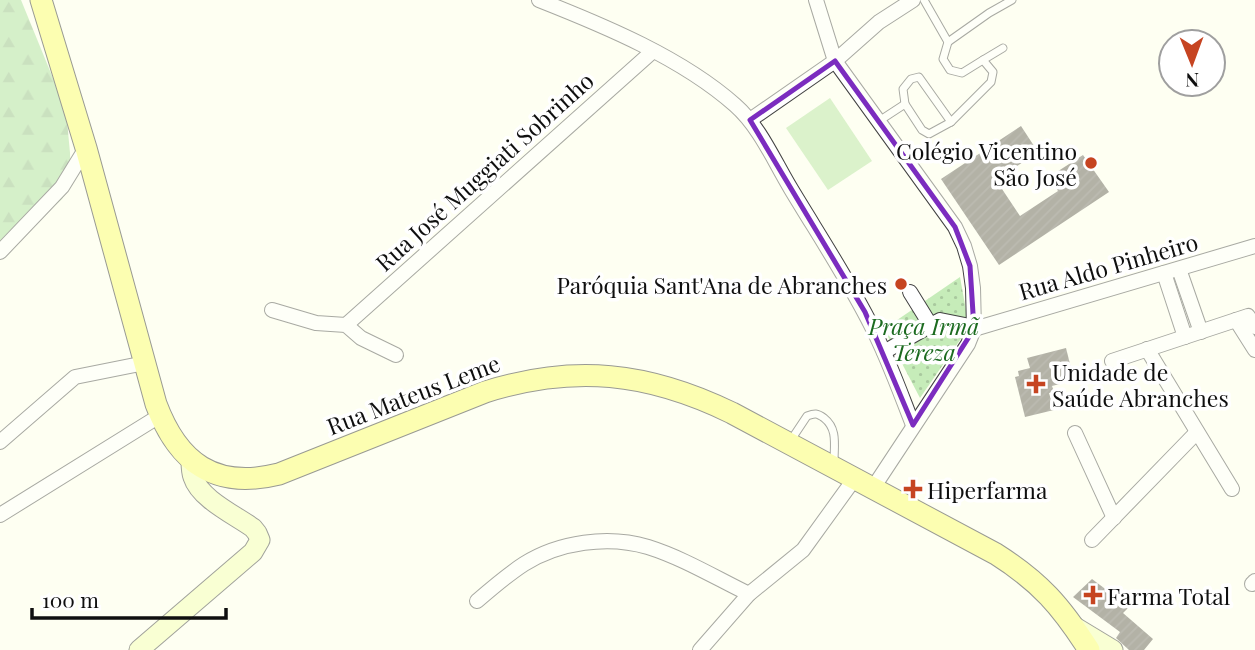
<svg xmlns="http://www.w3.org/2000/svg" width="1255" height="650" font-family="'Playfair Display',serif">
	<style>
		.grass { fill: url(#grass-dots) }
		.forest { fill: url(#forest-firs) }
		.pitch { fill: #dbf2cb }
		.building { fill: url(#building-hatch) }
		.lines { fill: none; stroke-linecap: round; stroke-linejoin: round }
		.lane-casing { stroke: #424242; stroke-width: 9 }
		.street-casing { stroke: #424242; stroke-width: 16 }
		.secondary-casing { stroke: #313131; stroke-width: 21 }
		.primary-casing { stroke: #202020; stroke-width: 23 }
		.lane { stroke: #fff; stroke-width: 7 }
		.street { stroke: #fff; stroke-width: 14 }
		.secondary { stroke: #f3ffad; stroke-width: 19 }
		.primary { stroke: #fbfd63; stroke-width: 21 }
		.marked { fill: none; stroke: #7b2cbf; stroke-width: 5; stroke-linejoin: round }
		.poi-dot { fill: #c64421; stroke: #fff; stroke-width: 2.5 }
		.labels { text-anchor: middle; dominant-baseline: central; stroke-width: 7; stroke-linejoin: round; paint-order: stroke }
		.poi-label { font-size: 23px; fill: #0f0f0f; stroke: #fff; text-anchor: start }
		.street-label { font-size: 23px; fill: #0f0f0f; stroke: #fff }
		.park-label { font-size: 23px; font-style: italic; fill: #1c6b20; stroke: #fff }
	</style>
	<defs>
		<pattern id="grass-dots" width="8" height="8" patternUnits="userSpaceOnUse" patternTransform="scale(1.75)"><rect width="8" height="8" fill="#c6ecb9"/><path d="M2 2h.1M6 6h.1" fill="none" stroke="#a9c99e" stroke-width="1.8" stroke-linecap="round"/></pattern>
		<pattern id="forest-firs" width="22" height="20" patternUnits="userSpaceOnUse" patternTransform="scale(1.75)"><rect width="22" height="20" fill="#a5dd98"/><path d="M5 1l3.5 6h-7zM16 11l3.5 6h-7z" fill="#8dbc82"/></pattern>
		<pattern id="building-hatch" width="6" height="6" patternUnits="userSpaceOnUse" patternTransform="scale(1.75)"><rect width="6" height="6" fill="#59544b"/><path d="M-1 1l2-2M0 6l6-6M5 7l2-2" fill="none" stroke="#6c6861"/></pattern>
	</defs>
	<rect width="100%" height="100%" fill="#fefff2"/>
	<polygon class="grass" points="960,277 969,327 920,398 884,329"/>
	<polygon class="forest" points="0,0 21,0 66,110 70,153 71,182 62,199 39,220 0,245"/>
	<polygon class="pitch" points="830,98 872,161 828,190 786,128"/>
	<g class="building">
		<polygon points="1021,126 1038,152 996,180 1020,216 1058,191 1049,177 1083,155 1109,192 999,265 941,179"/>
		<polygon points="1066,348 1072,372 1064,374 1067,382 1052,386 1054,392 1049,393 1054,410 1025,417 1015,377 1019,376 1018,371 1030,368 1027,358"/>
		<polygon points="1092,579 1112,594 1117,588 1135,601 1123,613 1153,639 1144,650 1129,650 1116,638 1120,632 1073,597"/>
	</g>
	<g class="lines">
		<defs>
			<g id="lane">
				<polyline points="924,0 948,42"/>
				<polyline points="983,60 1003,48"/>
				<polyline points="905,104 903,89 911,79 919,77 951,122"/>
				<polyline points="879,121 905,104 922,130 929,134 951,122 991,82 993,72 983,60 962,73 950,70 943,59 948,42 989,13 1012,0"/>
				<path d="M791,440l16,-24c8,-3 10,-3 17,2 14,11 10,27 10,44"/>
			</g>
			<g id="street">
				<path d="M539,0c66,26 143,58 196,105 25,22 39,56 56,84 27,45 57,90 81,138 16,31 28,65 41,98"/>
				<polyline points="816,0 835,61 955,227 964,246 970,266 973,288 974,329 968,344 873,488"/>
				<polyline points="750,120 835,61 879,22 913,0"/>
				<polyline points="0,252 62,187 86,148"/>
				<polyline points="1179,269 1201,332"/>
				<polyline points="1164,273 1185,337"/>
				<polyline points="910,292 931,326"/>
				<polyline points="272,310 316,323 346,325 361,338 396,355"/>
				<polyline points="1236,320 1255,350"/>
				<polyline points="346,325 653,51"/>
				<polyline points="974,329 1255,246"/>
				<polyline points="1147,349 1232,489"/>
				<polyline points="884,352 940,320 965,325 974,329"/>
				<polyline points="1112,361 1248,316 1255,327"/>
				<polyline points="1075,433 1114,518"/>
				<polyline points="0,442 75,377 145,363"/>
				<polyline points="0,515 161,415"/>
				<polyline points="1092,540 1197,432"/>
				<polyline points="1252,584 1255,581"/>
				<path d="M477,601c15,-13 30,-26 47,-37 35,-22 84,-29 124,-17 35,11 68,31 101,47"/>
				<polyline points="700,650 749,594 803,550 855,478"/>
			</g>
			<g id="secondary">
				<polyline points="1075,627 1113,650"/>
				<path d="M139,650l114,-98 7,-12 -3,-7 -4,-5c-18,-13 -53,-29 -60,-51 -2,-5 -2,-11 -2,-17"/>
			</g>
			<path id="primary" d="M41,0l45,148 70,256c22,59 59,86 123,70l206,-82c89,-28 163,-20 247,21l264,141c44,28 65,52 93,96"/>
		</defs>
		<use href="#lane" class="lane-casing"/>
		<use href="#street" class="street-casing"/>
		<use href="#secondary" class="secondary-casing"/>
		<use href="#primary" class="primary-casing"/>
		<use href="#lane" class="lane"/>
		<use href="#street" class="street"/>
		<use href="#secondary" class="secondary"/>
		<use href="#primary" class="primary"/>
	</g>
	<path d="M0 0H1255V650H0ZM835,61l120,166 15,39 4,63 -61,96 -48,-113 -115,-192z" fill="#fefff2" fill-opacity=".55" fill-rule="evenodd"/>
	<path class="marked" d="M835,61l120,166 15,39 4,63 -61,96 -48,-113 -115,-192z"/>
	<g class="poi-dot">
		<circle cx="1091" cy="163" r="7"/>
		<circle cx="901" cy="284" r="7"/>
		<path d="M1032.5 373.5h7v7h7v7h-7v7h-7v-7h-7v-7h7z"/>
		<path d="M909.5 478.5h7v7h7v7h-7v7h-7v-7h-7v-7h7z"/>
		<path d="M1089.5 584.5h7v7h7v7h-7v7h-7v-7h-7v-7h7z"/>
	</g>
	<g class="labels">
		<g class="poi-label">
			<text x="1077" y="150" text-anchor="end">Colégio Vicentino<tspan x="1077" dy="26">São José</tspan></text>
			<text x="887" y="284" text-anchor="end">Paróquia Sant'Ana de Abranches</text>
			<text x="1052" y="371">Unidade de<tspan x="1052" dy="26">Saúde Abranches</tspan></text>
			<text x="927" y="489">Hiperfarma</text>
			<text x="1107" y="595">Farma Total</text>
		</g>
		<g class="street-label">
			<text transform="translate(484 171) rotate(-42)">Rua José Muggiati Sobrinho</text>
			<text transform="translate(1108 266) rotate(-16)">Rua Aldo Pinheiro</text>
			<text transform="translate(413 394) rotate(-21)">Rua Mateus Leme</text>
		</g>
		<g class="park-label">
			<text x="924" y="325">Praça Irmã<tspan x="924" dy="26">Tereza</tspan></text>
		</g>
	</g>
	<g transform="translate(1192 63) rotate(179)"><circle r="33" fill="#ffffff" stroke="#9f9f9f" stroke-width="2"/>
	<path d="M0-5L12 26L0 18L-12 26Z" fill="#c64421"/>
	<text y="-10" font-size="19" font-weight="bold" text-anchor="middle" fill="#0f0f0f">N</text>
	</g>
	<path d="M32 608v10h194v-10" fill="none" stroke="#0f0f0f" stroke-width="3.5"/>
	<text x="42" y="608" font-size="21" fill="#0f0f0f" stroke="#ffffff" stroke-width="5" paint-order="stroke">100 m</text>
</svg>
